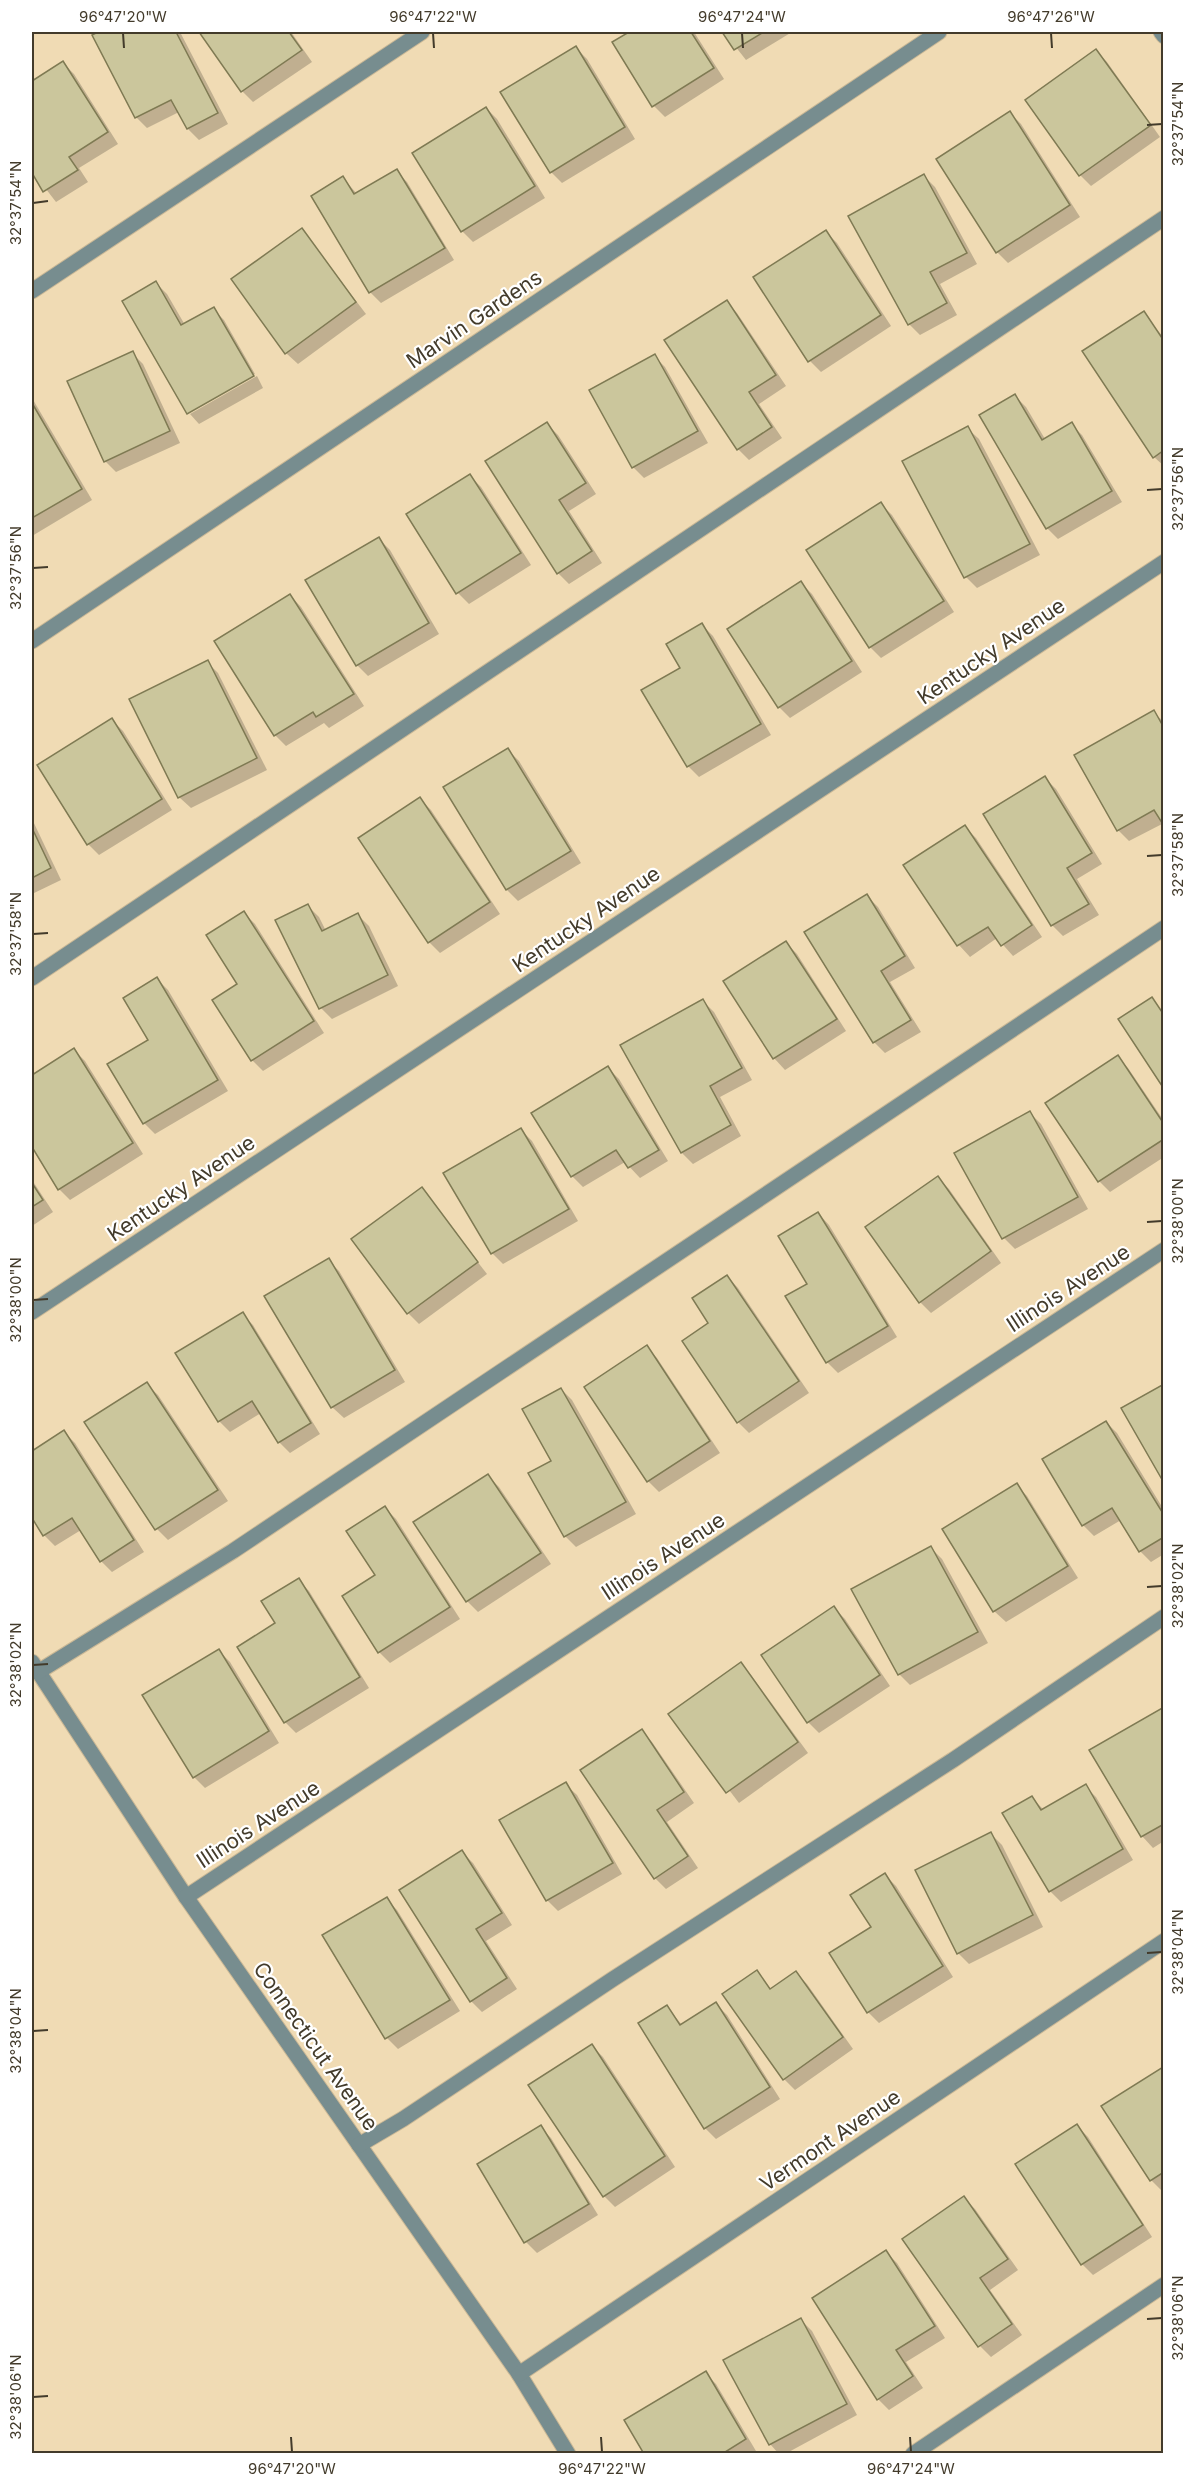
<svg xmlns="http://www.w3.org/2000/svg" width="1195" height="2485" font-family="Inter,sans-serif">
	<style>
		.shadow { fill: #0003 }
		.building { fill: #cbc69c; stroke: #7f7a53; stroke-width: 1.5 }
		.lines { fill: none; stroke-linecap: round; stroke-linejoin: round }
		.minor-casing { stroke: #cab896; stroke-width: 17 }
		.minor { stroke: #778d8f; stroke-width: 15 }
		.ticks { fill: none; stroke: #433b2b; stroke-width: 2 }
		.labels { text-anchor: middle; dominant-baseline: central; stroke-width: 4.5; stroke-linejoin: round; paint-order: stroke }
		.street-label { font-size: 21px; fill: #433b2b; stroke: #fff }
		.neatline { fill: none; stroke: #433b2b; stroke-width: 2 }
		.ticks-label { font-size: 15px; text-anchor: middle; fill: #433b2b }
	</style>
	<rect width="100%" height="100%" fill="#f0dbb4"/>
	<g class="shadow">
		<polygon points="101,32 180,32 228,124 199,140 188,129 179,112 147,128 136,117 94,35"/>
		<polygon points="201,32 291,32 312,62 253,102 242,91"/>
		<polygon points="632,32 694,32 724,79 665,117 654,106 614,43"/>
		<polygon points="724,32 792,32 746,60"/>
		<polygon points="576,48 587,59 635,139 562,183 551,172 503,93"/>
		<polygon points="1096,51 1107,62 1160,137 1091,186 1080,175 1027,100"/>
		<polygon points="63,63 74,74 118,144 79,168 88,182 56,202 32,171 32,83"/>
		<polygon points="486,108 497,119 545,198 473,242 462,231"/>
		<polygon points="1010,113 1021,124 1080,217 1008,263 997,252"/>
		<polygon points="396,171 407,182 454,260 381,303 370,292 343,178 357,194"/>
		<polygon points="924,176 935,187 977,264 940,284 957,315 920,335 909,324"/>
		<polygon points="302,230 366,314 298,364 286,353"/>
		<polygon points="826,232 837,243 891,326 821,372 810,361"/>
		<polygon points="156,283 167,294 185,325 213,309 224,320 255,374 189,411 189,414"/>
		<polygon points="726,302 737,313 786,386 759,404 782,438 749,460 738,449 666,341"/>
		<polygon points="1143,313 1164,338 1164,466 1154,457"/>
		<polygon points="132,353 143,364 180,443 116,472 105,461"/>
		<polygon points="654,356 665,367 708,443 644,478 633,467"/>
		<polygon points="257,376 263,388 199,424 190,414"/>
		<polygon points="1015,396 1026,407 1045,439 1071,424 1082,435 1122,502 1058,539 1047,528"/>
		<polygon points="32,398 92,500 32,536"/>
		<polygon points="547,424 558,435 596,494 569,511 602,563 569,584 558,573"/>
		<polygon points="967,428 979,439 1040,555 977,588 966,577"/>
		<polygon points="470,476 481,487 531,565 469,604 458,593"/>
		<polygon points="881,504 892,515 954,612 881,658 870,647"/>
		<polygon points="379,539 390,550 439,634 368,676 357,665"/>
		<polygon points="801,583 812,594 862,672 790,718 779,707"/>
		<polygon points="290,595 301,607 364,706 329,728 324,723 286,746 275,735"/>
		<polygon points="702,625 713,636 771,735 699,777 688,766 682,668"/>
		<polygon points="207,662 218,673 267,770 191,808 179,797"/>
		<polygon points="1153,712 1164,722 1164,823 1129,841 1118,830"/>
		<polygon points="112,720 123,731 172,810 99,855 88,844 39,765"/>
		<polygon points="508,750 519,761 581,863 518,901 507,890 445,787"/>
		<polygon points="1045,778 1056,789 1102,864 1077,879 1099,915 1063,936 1052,925"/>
		<polygon points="420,799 431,810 500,914 440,953 429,942 360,839"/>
		<polygon points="32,819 61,880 32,894"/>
		<polygon points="965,827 976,838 1042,937 1013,956 997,938 970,957 959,945 905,866"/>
		<polygon points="867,896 878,907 915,968 890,982 921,1032 885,1053 874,1042"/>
		<polygon points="308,906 319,917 326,931 358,915 369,926 398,986 332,1019 321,1008"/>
		<polygon points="244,913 255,924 324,1033 263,1071 252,1060 239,984"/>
		<polygon points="786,943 797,954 846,1031 785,1070 774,1058"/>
		<polygon points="157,979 168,990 228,1091 155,1134 144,1123"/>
		<polygon points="703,1001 714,1012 752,1080 720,1097 741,1136 693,1164 682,1153"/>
		<polygon points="74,1050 85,1061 143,1154 70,1200 59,1189 32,1145 32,1076"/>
		<polygon points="1117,1057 1128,1068 1164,1121 1164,1157 1110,1192 1099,1181"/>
		<polygon points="608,1068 619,1079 668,1161 640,1178 625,1162 583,1187 572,1176"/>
		<polygon points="1030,1113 1041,1124 1088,1209 1015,1249 1004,1238"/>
		<polygon points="521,1130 532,1141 578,1221 503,1264 492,1253"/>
		<polygon points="938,1178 949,1189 1001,1263 931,1313 920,1302"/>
		<polygon points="32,1180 53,1212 32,1226"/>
		<polygon points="421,1189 487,1274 419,1324 408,1313"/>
		<polygon points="818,1213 829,1225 897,1337 838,1373 827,1362 809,1284"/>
		<polygon points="328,1260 339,1271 405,1382 344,1418 332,1407 266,1296"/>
		<polygon points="727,1276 738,1288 809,1393 749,1433 738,1422 711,1323"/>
		<polygon points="242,1314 253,1325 320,1434 290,1453 279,1442 261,1413 230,1432 219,1421"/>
		<polygon points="646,1347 657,1358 720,1453 659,1492 648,1481 586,1387"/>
		<polygon points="146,1384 158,1395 228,1501 168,1540 157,1529"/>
		<polygon points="561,1389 572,1400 636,1514 576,1547 565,1536 553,1461"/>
		<polygon points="1106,1422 1117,1433 1164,1510 1164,1554 1151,1562 1140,1551 1121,1520 1094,1536 1083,1525 1044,1460"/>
		<polygon points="64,1432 75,1443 144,1552 112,1572 101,1561 81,1530 55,1546 44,1535 32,1515 32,1452"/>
		<polygon points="488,1476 499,1487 551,1564 478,1612 467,1601"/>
		<polygon points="1016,1485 1027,1496 1078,1578 1006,1622 994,1611 944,1530"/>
		<polygon points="385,1508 396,1519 460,1619 390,1663 379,1652 377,1575"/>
		<polygon points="931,1548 942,1559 988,1643 910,1685 899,1674"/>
		<polygon points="298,1580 309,1591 369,1688 296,1733 285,1722 277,1624"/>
		<polygon points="834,1608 845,1619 890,1686 819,1733 808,1722"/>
		<polygon points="219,1651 230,1662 279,1743 205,1788 194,1777"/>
		<polygon points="740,1664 751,1675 808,1753 739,1803 671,1714"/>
		<polygon points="1164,1709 1164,1841 1153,1848 1142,1836 1091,1751"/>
		<polygon points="641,1731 652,1742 694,1803 667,1822 698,1868 666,1889 655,1878 582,1770"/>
		<polygon points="565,1784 577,1795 622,1874 558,1911 547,1900"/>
		<polygon points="1085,1786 1096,1797 1133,1860 1061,1902 1050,1891 1032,1798 1044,1810"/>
		<polygon points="991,1834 1002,1845 1043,1927 969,1964 958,1953"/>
		<polygon points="462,1852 473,1863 512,1925 486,1941 517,1989 482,2012 471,2001"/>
		<polygon points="885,1875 896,1886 953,1977 879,2023 868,2012 832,1954 873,1928"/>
		<polygon points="386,1899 397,1910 460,2011 398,2049 387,2038 325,1936"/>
		<polygon points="756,1972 772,1990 796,1973 807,1984 853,2049 795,2090 784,2079"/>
		<polygon points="716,2004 727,2015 780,2099 716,2139 705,2128 667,2007 682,2025"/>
		<polygon points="592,2046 603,2057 675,2167 615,2207 604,2196"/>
		<polygon points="1163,2069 1164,2190 1162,2191 1151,2180 1103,2107"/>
		<polygon points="1077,2126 1088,2137 1152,2237 1093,2275 1082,2264"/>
		<polygon points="540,2127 551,2138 598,2215 537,2253 526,2242"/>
		<polygon points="964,2198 975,2209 1018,2270 990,2290 1022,2335 991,2357 980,2346 904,2240"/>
		<polygon points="886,2252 897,2263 945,2338 906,2362 923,2388 889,2410 878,2399"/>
		<polygon points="801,2320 812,2331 857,2415 785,2454 779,2454 770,2444 725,2360"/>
		<polygon points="705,2373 716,2384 756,2451 751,2454 646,2454"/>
	</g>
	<g class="building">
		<polygon points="98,32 176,32 218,113 187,129 171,100 135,118 92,35"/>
		<polygon points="199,32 289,32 302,50 241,92"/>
		<polygon points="629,32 691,32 714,68 652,107 612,42"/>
		<polygon points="722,32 764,32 734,50"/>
		<polygon points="576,46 625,127 550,173 500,92"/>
		<polygon points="1096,49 1151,125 1079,176 1025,100"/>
		<polygon points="63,61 108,132 69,157 78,170 43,192 32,173 32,81"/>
		<polygon points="486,107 535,186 461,232 412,153"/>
		<polygon points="1010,111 1070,205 996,253 936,159"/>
		<polygon points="397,169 445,248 369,293 311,196 343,176 354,194"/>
		<polygon points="924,174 967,253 930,272 947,303 908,325 848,216"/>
		<polygon points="302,228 356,302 285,354 231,279"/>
		<polygon points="826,230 881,315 808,362 753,277"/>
		<polygon points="156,281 181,325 214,307 254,376 187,414 122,301"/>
		<polygon points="727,300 776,375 749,392 772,427 737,450 664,340"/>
		<polygon points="1144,311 1164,341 1164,450 1153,458 1082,351"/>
		<polygon points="133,351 170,431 104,462 67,381"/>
		<polygon points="655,354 698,431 632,468 589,390"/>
		<polygon points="1015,394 1042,440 1072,422 1112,491 1046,529 979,415"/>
		<polygon points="32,403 82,489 32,518"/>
		<polygon points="547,422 586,483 559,500 592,551 557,574 485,461"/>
		<polygon points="968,426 1030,544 964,578 902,461"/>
		<polygon points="470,474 521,553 456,594 406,514"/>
		<polygon points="881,502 944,601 869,648 806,550"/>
		<polygon points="379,537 429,623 356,666 305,580"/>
		<polygon points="801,581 852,661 778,708 727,629"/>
		<polygon points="290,594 354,694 316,717 313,712 274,736 214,641"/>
		<polygon points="702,623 761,724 687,767 641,690 680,668 666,644"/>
		<polygon points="208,660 257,758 178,798 129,699"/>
		<polygon points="1154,710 1164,728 1164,826 1154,810 1117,831 1074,755"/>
		<polygon points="112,718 162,799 87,845 37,765"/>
		<polygon points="508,748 571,851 506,890 443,787"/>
		<polygon points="1045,776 1092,853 1067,868 1089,904 1051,926 983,814"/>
		<polygon points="420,797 490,902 428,943 358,838"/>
		<polygon points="965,825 1032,925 1001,946 988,927 957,946 903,865"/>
		<polygon points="32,828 51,868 32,878"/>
		<polygon points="867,894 905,956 881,971 911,1020 873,1043 804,932"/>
		<polygon points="308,904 322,931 358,913 388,975 319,1009 275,920"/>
		<polygon points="244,911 314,1021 251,1061 212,1000 237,984 206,935"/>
		<polygon points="786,941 837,1019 773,1059 723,981"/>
		<polygon points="157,977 218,1080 143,1124 107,1064 148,1040 123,998"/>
		<polygon points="1152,997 1164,1015 1164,1089 1118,1019"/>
		<polygon points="703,999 742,1068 710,1086 731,1125 681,1153 620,1045"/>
		<polygon points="74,1048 133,1143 58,1190 32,1147 32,1075"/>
		<polygon points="1118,1055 1164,1124 1164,1139 1098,1182 1045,1103"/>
		<polygon points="608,1066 659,1150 628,1168 616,1150 571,1177 531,1113"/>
		<polygon points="1030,1111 1078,1197 1002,1239 954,1153"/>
		<polygon points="521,1128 569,1209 491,1254 443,1173"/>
		<polygon points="938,1176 991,1251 919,1303 865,1227"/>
		<polygon points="32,1183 43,1200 32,1207"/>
		<polygon points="422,1187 478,1262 407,1314 351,1239"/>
		<polygon points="818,1212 888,1326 826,1363 785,1296 807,1284 778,1236"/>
		<polygon points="329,1258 395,1370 331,1408 264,1296"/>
		<polygon points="727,1275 799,1381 737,1423 682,1341 708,1323 692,1298"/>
		<polygon points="243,1312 311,1423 278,1443 252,1401 218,1422 175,1353"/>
		<polygon points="647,1345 710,1441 647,1482 584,1387"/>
		<polygon points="147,1382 218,1490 155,1530 84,1422"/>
		<polygon points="1164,1384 1164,1483 1121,1408"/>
		<polygon points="561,1388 626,1502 564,1537 528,1473 551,1461 522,1409"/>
		<polygon points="1106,1421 1164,1515 1164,1537 1139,1552 1112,1508 1082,1526 1042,1459"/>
		<polygon points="64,1430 134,1540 100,1562 72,1518 43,1536 32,1518 32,1451"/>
		<polygon points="488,1474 541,1553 466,1602 413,1522"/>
		<polygon points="1017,1483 1068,1566 993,1612 942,1529"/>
		<polygon points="385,1506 450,1607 378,1653 342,1596 375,1575 346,1531"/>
		<polygon points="931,1546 978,1632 898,1675 851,1589"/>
		<polygon points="299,1578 360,1677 284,1723 237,1647 275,1623 261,1601"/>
		<polygon points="834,1606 880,1675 807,1723 761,1655"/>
		<polygon points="219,1649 269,1731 193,1778 142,1695"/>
		<polygon points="741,1662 798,1742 726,1793 668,1714"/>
		<polygon points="1164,1707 1164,1824 1141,1837 1089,1750"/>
		<polygon points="642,1729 684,1792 657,1810 688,1856 654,1879 580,1770"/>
		<polygon points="566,1782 613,1863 546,1901 499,1820"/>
		<polygon points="1086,1784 1123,1849 1049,1892 1002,1813 1032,1796 1041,1810"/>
		<polygon points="991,1832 1033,1915 957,1954 915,1870"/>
		<polygon points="462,1850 502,1913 476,1929 507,1978 470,2002 399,1890"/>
		<polygon points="885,1873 943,1966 867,2013 829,1953 871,1927 850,1895"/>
		<polygon points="387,1897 450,2000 385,2039 322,1935"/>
		<polygon points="757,1970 770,1989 796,1971 843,2037 783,2080 722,1994"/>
		<polygon points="716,2002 770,2087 704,2129 638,2023 667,2005 680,2025"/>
		<polygon points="592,2044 665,2156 603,2197 528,2085"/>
		<polygon points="1163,2067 1164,2172 1150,2181 1101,2106"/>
		<polygon points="1077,2124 1143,2225 1081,2265 1015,2164"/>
		<polygon points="541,2125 589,2204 524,2243 477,2164"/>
		<polygon points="964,2196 1008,2259 980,2278 1012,2324 978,2347 902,2239"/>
		<polygon points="886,2250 935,2326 896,2350 913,2376 877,2400 812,2298"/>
		<polygon points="801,2318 847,2404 769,2445 723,2360"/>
		<polygon points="706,2371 746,2439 722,2454 644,2454 624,2420"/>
	</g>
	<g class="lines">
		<defs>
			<g id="minor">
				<polyline points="1161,32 1164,36"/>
				<polyline points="32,291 422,32"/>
				<polyline points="32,641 939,32"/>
				<polyline points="32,978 1164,218"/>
				<polyline points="32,1312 1164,562"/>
				<polyline points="32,1662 186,1897 519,2374 568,2454"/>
				<polyline points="38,1672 233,1551 1164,928"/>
				<polyline points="186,1897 1164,1250"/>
				<polyline points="359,2145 403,2119 613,1979 953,1760 1164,1617"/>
				<polyline points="519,2374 1164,1941"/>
				<polyline points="913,2454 1164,2285"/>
			</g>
		</defs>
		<use href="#minor" class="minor-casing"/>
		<use href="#minor" class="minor"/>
	</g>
	<path class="ticks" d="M123,33l1,15M433,33l1,15M742,33l1,15M1051,33l1,15M1147,125l15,-1M33,203l15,-2M1147,490l15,-1M33,568l15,-1M1147,856l15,-1M33,934l15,-1M1147,1222l15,-1M33,1300l15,-1M1147,1587l15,-1M33,1665l15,-1M1147,1953l15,-1M33,2031l15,-1M1147,2319l15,-1M33,2397l15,-1M291,2437l1,15M601,2437l1,15M910,2437l1,15"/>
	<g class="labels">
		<g class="street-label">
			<text transform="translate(474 319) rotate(-34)">Marvin Gardens</text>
			<text transform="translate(991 651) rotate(-34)">Kentucky Avenue</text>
			<text transform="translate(586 919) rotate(-34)">Kentucky Avenue</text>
			<text transform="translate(181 1188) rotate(-34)">Kentucky Avenue</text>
			<text transform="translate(1068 1288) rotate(-33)">Illinois Avenue</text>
			<text transform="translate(663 1556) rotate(-33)">Illinois Avenue</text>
			<text transform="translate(258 1824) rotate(-33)">Illinois Avenue</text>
			<text transform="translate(316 2046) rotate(55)">Connecticut Avenue</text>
			<text transform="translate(830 2140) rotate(-34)">Vermont Avenue</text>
		</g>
	</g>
	<rect width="1195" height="2485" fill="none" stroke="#ffffff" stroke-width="66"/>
	<rect x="33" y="33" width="1129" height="2419" class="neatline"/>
	<g class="ticks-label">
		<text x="123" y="22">96°47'20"W</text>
		<text x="433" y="22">96°47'22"W</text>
		<text x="742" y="22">96°47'24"W</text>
		<text x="1051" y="22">96°47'26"W</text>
		<text transform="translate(1178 124) rotate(-90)" y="5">32°37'54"N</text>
		<text transform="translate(16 203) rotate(-90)" y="5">32°37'54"N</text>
		<text transform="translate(1178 489) rotate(-90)" y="5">32°37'56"N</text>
		<text transform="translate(16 568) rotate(-90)" y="5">32°37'56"N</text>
		<text transform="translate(1178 855) rotate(-90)" y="5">32°37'58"N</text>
		<text transform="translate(16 934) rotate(-90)" y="5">32°37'58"N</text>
		<text transform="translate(1178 1221) rotate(-90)" y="5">32°38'00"N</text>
		<text transform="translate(16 1300) rotate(-90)" y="5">32°38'00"N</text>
		<text transform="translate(1178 1586) rotate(-90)" y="5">32°38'02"N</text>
		<text transform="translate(16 1665) rotate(-90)" y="5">32°38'02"N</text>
		<text transform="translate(1178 1952) rotate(-90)" y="5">32°38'04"N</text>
		<text transform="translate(16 2031) rotate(-90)" y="5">32°38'04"N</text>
		<text transform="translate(1178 2318) rotate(-90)" y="5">32°38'06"N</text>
		<text transform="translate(16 2397) rotate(-90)" y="5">32°38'06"N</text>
		<text x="292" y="2474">96°47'20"W</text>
		<text x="602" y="2474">96°47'22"W</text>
		<text x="911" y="2474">96°47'24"W</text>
	</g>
</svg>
